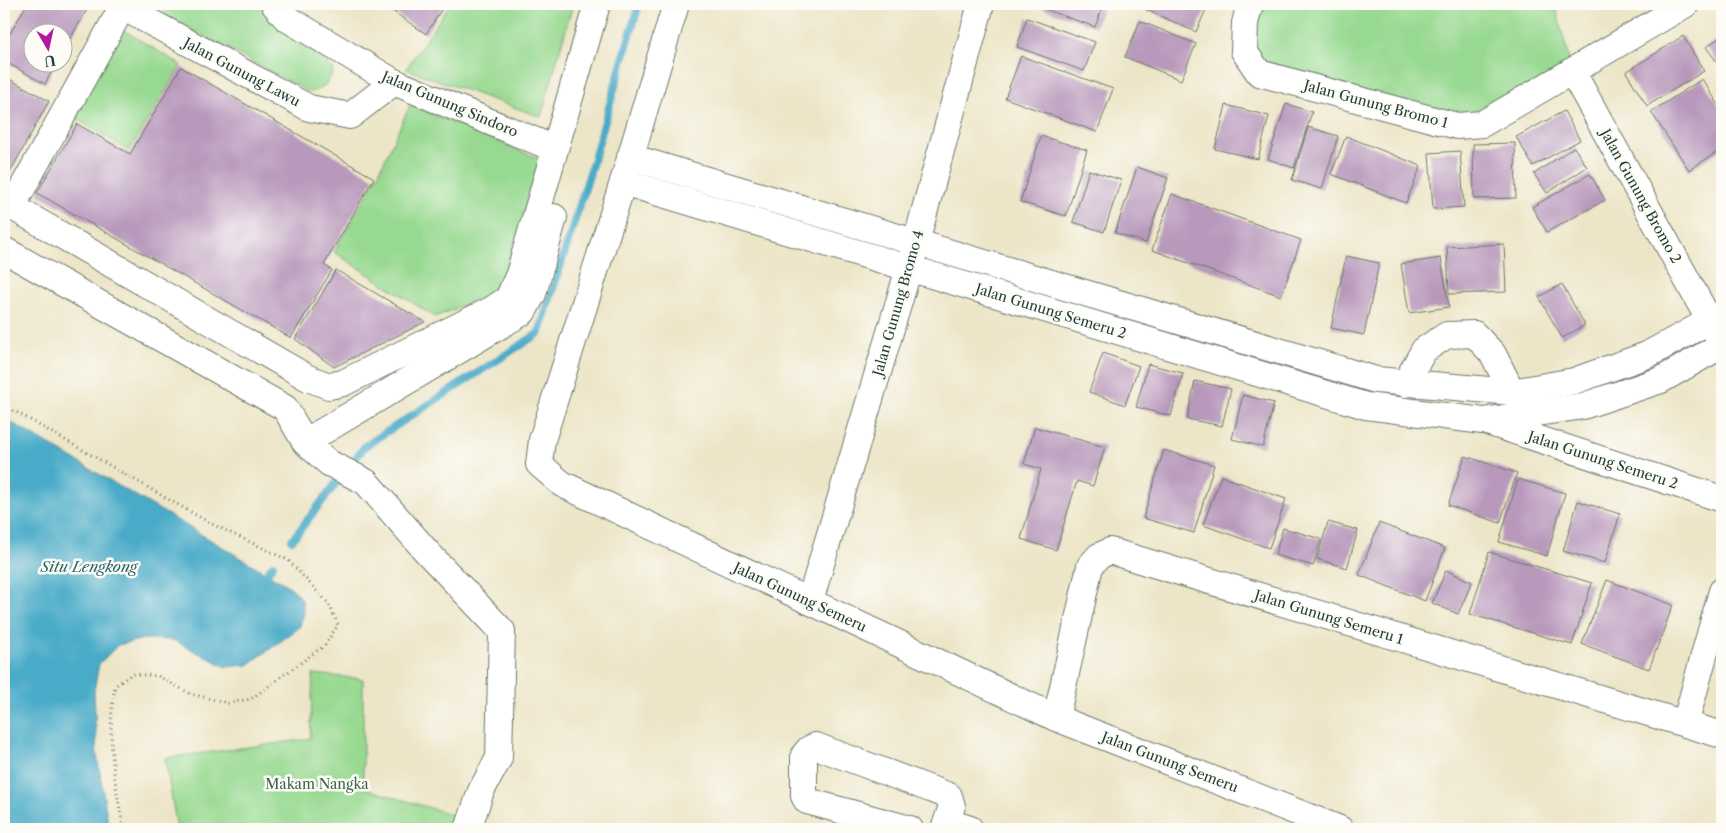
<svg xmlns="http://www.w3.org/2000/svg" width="1726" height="833" font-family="'Libre Caslon Text',serif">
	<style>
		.green { fill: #97d990; stroke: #5b8b62 }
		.water { fill: #48abc8; stroke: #34747e }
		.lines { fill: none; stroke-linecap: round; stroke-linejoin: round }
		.stream { stroke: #48abc8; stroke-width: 8 }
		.building { fill: #b899bc }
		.minor-casing { stroke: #677867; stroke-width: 28 }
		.path { stroke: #677867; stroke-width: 3; stroke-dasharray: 1 4; stroke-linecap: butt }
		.minor { stroke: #fff; stroke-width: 26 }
		.labels { text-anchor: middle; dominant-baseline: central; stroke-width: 5; stroke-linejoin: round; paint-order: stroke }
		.street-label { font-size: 14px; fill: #1f3d34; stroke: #fdfcf7 }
		.park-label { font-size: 14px; fill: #3d644b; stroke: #fdfcf7 }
		.water-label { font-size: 15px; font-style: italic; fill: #2d6468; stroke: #fdfcf7 }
	</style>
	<rect width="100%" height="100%" fill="#fdfcf7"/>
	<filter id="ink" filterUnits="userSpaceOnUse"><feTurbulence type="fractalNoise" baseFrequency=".02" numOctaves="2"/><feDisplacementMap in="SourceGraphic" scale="10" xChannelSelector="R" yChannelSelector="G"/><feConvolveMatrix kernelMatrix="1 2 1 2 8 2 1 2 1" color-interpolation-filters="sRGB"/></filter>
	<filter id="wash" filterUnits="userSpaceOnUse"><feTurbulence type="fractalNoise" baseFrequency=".0096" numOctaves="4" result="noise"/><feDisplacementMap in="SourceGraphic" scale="20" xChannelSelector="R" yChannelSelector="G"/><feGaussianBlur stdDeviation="1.12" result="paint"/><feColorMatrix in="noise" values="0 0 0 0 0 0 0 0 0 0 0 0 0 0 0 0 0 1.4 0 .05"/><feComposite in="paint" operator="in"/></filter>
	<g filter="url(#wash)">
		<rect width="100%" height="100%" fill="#ede5c7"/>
		<g class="green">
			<path d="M159,4h95l80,65c-6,14 -10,21 -25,23l-141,-75z"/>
			<polygon points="450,4 573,4 541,117 406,69"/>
			<polygon points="1251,4 1555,4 1572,71 1482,124 1259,73"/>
			<polygon points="120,28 181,65 129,151 70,115"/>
			<polygon points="410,105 540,159 499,292 435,317 334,252 376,179"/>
			<polygon points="313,674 363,679 363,788 454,815 452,829 177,829 165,758 310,739"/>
		</g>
		<polygon class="water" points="4,418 292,588 302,600 304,614 299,628 248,665 226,667 173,640 144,639 118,645 99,664 94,691 97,755 109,829 4,829"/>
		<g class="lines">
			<g class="stream">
				<polyline points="292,540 365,446 539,333 588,179 639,4"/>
				<polyline points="267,573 273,565"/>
			</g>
		</g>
		<g id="blocks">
			<g class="building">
				<polygon points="4,4 12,4 4,19"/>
				<polygon points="27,4 80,4 88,8 62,53 62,32 32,32 32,62 57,62 45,84 4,61 4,44"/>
				<polygon points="382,4 445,4 426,34"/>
				<polygon points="1030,4 1104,4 1095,27"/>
				<polygon points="1142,4 1204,4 1208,5 1196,32 1140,7"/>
				<polygon points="1027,18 1095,42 1084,71 1017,47"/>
				<polygon points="1140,21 1196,44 1181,80 1125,57"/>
				<polygon points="1683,36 1704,71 1647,106 1626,72"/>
				<polygon points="1722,36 1722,69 1706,47"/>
				<polygon points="1021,56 1113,89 1097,132 1005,98"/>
				<polygon points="181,67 374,178 324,265 332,270 291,338 37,193 77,124 130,154"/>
				<polygon points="4,76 49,101 8,176 4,173"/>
				<polygon points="1702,79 1722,110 1722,149 1689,170 1651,112"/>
				<polygon points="1286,104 1312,112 1294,168 1268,159"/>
				<polygon points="1226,105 1269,116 1258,159 1215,149"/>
				<polygon points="1564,111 1580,140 1533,166 1516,137"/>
				<polygon points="1308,127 1338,136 1322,189 1292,180"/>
				<polygon points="1041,136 1087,150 1066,216 1020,202"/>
				<polygon points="1346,136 1421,166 1406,203 1331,174"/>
				<polygon points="1515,143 1516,198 1474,199 1473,144"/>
				<polygon points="1574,147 1587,167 1547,193 1534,174"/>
				<polygon points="1460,151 1464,207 1433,209 1429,153"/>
				<polygon points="1137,167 1168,178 1146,243 1115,233"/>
				<polygon points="1089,170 1121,180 1104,232 1073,222"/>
				<polygon points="1590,174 1605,200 1547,232 1532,207"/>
				<polygon points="1172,194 1301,240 1281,296 1152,250"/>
				<polygon points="1504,244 1506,292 1449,294 1447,247"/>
				<polygon points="1346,256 1379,263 1364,335 1331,328"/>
				<polygon points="1441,258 1449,307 1409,313 1401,264"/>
				<polygon points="336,270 425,322 334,367 295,339"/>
				<polygon points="1562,284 1585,325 1562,338 1539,297"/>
				<polygon points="1103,353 1139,366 1125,405 1089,392"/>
				<polygon points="1148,364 1183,373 1171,416 1136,407"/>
				<polygon points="1195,381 1231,389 1222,426 1187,419"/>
				<polygon points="1243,395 1274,403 1263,447 1232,439"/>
				<polygon points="1035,427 1105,447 1093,486 1077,481 1056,550 1021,539 1041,469 1024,464"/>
				<polygon points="1164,450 1214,465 1194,533 1143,518"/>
				<polygon points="1465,456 1517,473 1500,523 1448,505"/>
				<polygon points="1221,476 1286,499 1269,548 1203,525"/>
				<polygon points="1518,479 1565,493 1547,556 1499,542"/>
				<polygon points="1578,501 1620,514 1605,563 1563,551"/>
				<polygon points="1328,522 1358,530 1347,568 1317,559"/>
				<polygon points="1379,523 1445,548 1425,601 1359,575"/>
				<polygon points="1283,528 1321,539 1313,566 1275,555"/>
				<polygon points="1489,552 1592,583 1572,645 1470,614"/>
				<polygon points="1446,570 1472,582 1458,614 1432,603"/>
				<polygon points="1607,580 1673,605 1649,669 1582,644"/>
			</g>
		</g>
	</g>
	<g filter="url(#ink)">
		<use href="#blocks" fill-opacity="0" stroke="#677867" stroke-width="1"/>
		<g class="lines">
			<defs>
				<g id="minor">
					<polyline points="117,4 309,108 350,116 394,82"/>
					<polyline points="274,4 286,18 394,82 555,149"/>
					<polyline points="676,4 623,182 542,440 539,464 562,484 1056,718 1340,829"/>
					<polyline points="1250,4 1245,23 1244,51 1259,73 1457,126 1482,124 1686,4"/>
					<polyline points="1572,71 1718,336"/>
					<polyline points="630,157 1376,380 1512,392 1574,381 1647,355 1722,314"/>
					<polyline points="623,182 1366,406 1483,421 1583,406 1661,380 1722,345"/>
					<polyline points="4,202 308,378 329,386 343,383 491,310 508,299 519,274 597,4"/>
					<polyline points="12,207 124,4"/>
					<polyline points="4,250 285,408 305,442 329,463 366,482 427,552 502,631 499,758 481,791 468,829"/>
					<polyline points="1405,384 1424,350 1447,335 1474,334 1493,354 1512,392"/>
					<polyline points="1490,423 1722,499"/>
					<polyline points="305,442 523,312 533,294 554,217"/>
					<polyline points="810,601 909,268 981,4"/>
					<polyline points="1056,718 1090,566 1099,556 1110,551 1722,735"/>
					<polyline points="1685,724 1722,591"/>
					<polyline points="947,822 970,829"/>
					<polyline points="910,829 807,801 804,796 804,755 809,749 816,746 949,796 952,806 944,829"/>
				</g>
			</defs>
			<use href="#minor" class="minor-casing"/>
			<path class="path" d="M4,405l206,118 78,37 41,44 9,21 -13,20 -74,54 -23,4 -37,-9 -33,-18 -26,-2 -17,12c-9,49 -1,95 9,143"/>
			<use href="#minor" class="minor"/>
		</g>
	</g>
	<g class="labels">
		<g class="street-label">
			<text transform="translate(242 72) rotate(28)">Jalan Gunung Lawu</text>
			<text transform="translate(450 104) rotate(23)">Jalan Gunung Sindoro</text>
			<text transform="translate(1376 104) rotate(15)">Jalan Gunung Bromo 1</text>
			<text transform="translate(1641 196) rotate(61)">Jalan Gunung Bromo 2</text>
			<text transform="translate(898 303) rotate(-74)">Jalan Gunung Bromo 4</text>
			<text transform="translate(1051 311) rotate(17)">Jalan Gunung Semeru 2</text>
			<text transform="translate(1603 460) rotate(18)">Jalan Gunung Semeru 2</text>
			<text transform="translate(800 597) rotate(25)">Jalan Gunung Semeru</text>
			<text transform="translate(1329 617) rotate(17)">Jalan Gunung Semeru 1</text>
			<text transform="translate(1170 762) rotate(21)">Jalan Gunung Semeru</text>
		</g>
		<g class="park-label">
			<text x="317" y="784">Makam Nangka</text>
		</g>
		<g class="water-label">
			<text x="89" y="566">Situ Lengkong</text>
		</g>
	</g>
	<rect width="1726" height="833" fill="none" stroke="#fdfcf7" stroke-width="20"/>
	<g transform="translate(48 48) rotate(171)"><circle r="24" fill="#fdfcf7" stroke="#a4b0a9"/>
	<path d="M0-4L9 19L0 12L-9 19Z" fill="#b5179e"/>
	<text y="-8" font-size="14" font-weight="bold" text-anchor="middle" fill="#1f3d34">U</text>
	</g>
</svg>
